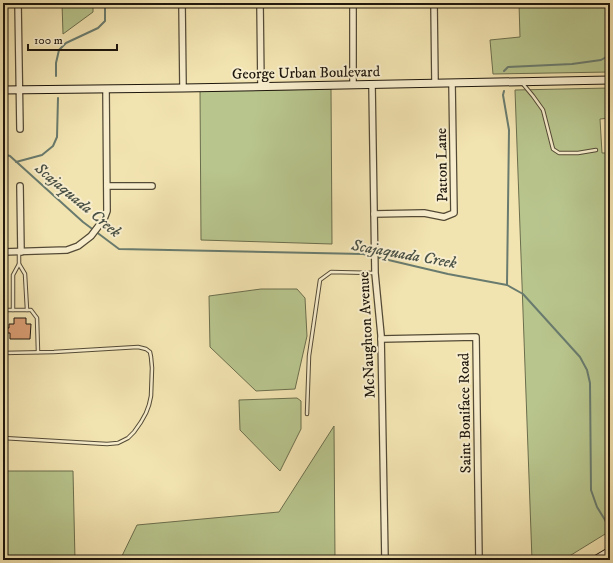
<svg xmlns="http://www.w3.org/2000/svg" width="613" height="563" font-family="'IM FELL DW Pica',serif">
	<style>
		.green { fill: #b8c58d; stroke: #6b6e4d }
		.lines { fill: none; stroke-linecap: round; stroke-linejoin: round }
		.stream { stroke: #697b6e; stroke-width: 2 }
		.building { fill: #db9d73; stroke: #1e170d }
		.lane-casing { stroke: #534a36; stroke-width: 4.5 }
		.street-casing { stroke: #534a36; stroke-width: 8 }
		.secondary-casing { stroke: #1e170d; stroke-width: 9 }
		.lane { stroke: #f7edcc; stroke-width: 2.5 }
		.street { stroke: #f7edcc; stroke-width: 5.5 }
		.secondary { stroke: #f7edcc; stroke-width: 7 }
		.labels { text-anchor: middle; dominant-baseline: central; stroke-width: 4; stroke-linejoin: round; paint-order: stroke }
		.street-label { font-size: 15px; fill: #1e170d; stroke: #f7edcc }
		.water-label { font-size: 16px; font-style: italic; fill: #4a5146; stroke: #f7edcc }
	</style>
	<rect width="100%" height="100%" fill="#f2e4b1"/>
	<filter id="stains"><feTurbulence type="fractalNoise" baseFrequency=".005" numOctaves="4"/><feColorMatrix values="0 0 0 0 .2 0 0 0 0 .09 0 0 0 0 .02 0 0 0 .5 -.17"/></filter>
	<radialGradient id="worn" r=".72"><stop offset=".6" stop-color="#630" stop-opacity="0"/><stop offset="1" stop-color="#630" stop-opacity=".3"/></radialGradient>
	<g class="green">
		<polygon points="62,3 93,3 93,12 63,34"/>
		<polygon points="519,3 610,3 610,72 493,74 490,40 520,37"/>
		<polygon points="610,88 610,118 600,119 602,153 610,153 610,531 563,560 532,560 515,90"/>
		<polygon points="331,89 332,244 201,240 200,91"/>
		<polygon points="261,289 297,289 305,298 307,336 295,389 256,391 210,347 209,296"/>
		<polygon points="297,398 301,401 301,429 280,471 240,430 239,400"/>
		<polygon points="334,426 335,560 120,560 137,525 279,512"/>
		<polygon points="3,471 73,471 75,560 3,560"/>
	</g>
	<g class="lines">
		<g class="stream">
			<polyline points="504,71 508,67 572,64 601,60 610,55"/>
			<polyline points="56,76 56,63 59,50 66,43 98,28 105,21 105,3"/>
			<polyline points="504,91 503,95 509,130 507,285"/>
			<polyline points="3,154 10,156 83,222 119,249 363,254 448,274 507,285 523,294 580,357 587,370 590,383 591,490 597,507 610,528"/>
			<polyline points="16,162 42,155 53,146 57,137 58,98"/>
		</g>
	</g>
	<polygon class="building" points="14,318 26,318 26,324 31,324 30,339 10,339 10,333 7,333 7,328 9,328 9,324 14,324"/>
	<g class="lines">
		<defs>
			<g id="lane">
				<polyline points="523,84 533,96 543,110 553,149 559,153 578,153 596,150"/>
				<polyline points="19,252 19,264 25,274 27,310"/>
				<polyline points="13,310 13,275 19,264"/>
				<polyline points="3,312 7,310 31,310 37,318 38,352"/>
				<polyline points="3,353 54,352 138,347 146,349 150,352 151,357 152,368 151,396 149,405 146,413 141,422 134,432 128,438 118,443 107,444 3,438"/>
				<polyline points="307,414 309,356 320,280 331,272 374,273"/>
			</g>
			<g id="street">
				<polyline points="18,3 20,129"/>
				<polyline points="182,3 183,88"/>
				<polyline points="260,3 261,87"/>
				<polyline points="353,3 353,85"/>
				<polyline points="434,3 435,83"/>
				<polyline points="372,85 375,273 381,335 385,560"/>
				<polyline points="20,186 21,252"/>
				<polyline points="107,186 152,186"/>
				<polyline points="374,214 424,213 444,217 454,213 452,83"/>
				<polyline points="3,252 67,250 78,246 91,236 104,219 107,211 106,89"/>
				<polyline points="381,339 476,337 479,560"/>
			</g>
			<g id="secondary">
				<polyline points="3,90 183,88 610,80"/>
				<polyline points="595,560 610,551"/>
			</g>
		</defs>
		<use href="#lane" class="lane-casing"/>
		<use href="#street" class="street-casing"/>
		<use href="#secondary" class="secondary-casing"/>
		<use href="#lane" class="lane"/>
		<use href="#street" class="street"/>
		<use href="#secondary" class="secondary"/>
	</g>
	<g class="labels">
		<g class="street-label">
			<text transform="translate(306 73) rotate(-1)">George Urban Boulevard</text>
			<text transform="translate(442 165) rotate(-91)">Patton Lane</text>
			<text transform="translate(367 335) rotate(-93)">McNaughton Avenue</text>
			<text transform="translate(465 413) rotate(-91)">Saint Boniface Road</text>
		</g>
		<g class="water-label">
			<text transform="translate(78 200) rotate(40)">Scajaquada Creek</text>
			<text transform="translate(404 254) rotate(10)">Scajaquada Creek</text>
		</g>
	</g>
	<rect width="613" height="563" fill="none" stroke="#f2e4b1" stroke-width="16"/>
	<rect x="4" y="4" width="605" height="555" fill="none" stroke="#1e170d" stroke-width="2"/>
	<rect x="8" y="8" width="597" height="547" fill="none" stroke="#1e170d"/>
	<path d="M28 44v6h89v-6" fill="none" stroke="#1e170d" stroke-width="2"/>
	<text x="34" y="44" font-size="12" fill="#1e170d" stroke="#f7edcc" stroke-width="3" paint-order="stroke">100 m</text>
	<rect width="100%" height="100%" filter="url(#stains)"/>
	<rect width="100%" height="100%" fill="url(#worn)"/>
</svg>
